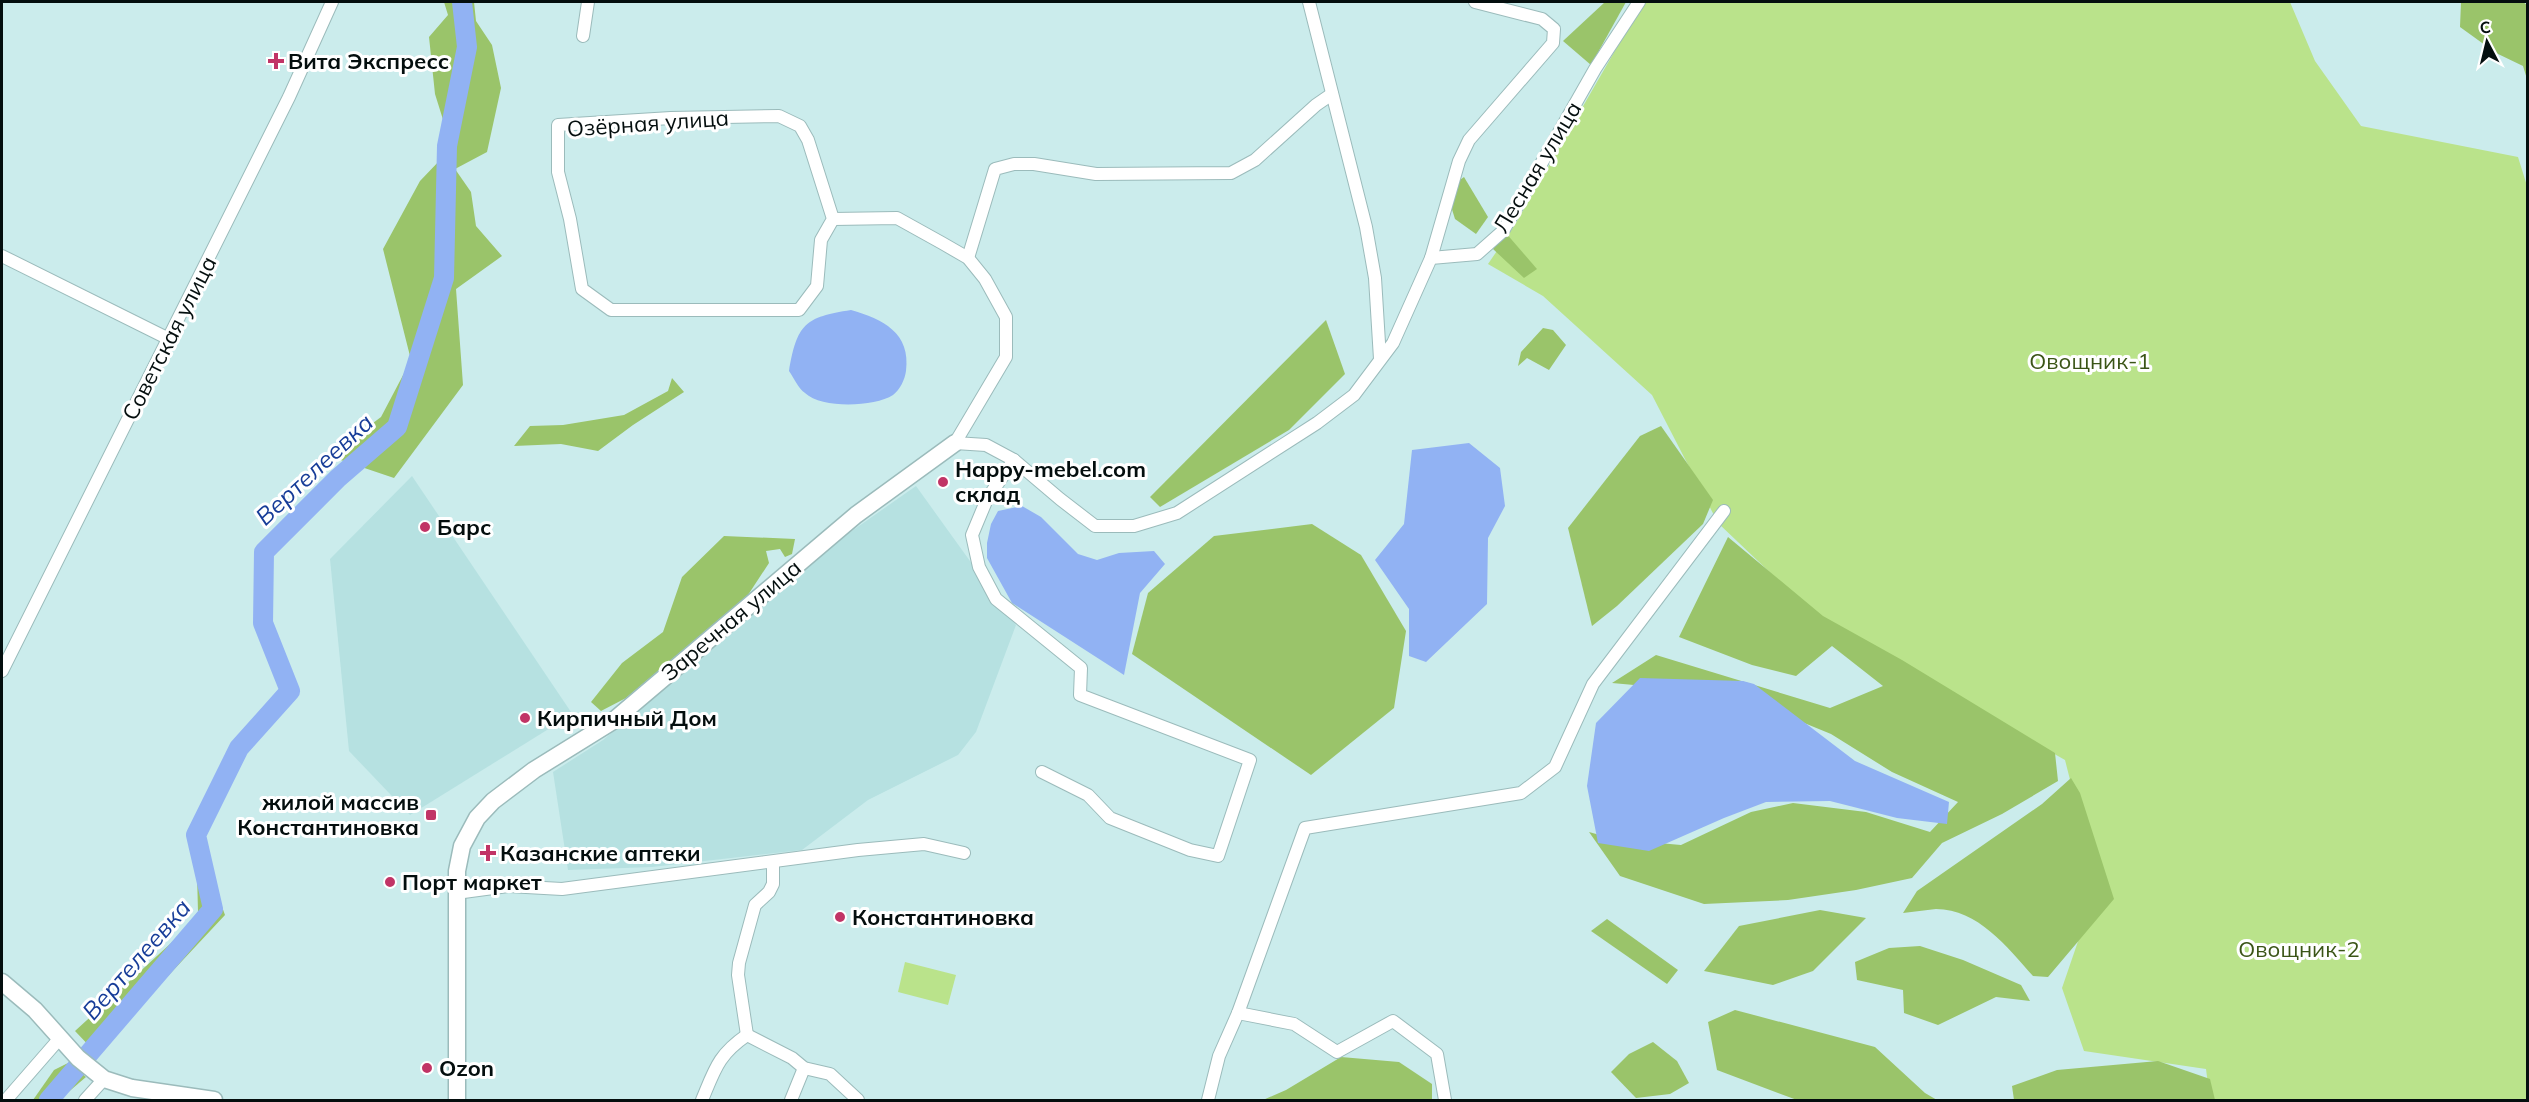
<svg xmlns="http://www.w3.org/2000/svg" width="2529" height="1102" font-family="Mulish,sans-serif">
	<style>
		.built { fill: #b6e1e1 }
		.green { fill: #bae38b }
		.forest { fill: #9ac46a }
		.water { fill: #91b2f3 }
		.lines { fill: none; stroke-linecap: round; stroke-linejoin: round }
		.river { stroke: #91b2f3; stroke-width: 20 }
		.street-casing { stroke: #9bbbbb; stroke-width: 14 }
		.secondary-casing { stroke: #9bbbbb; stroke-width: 19 }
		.street { stroke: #fff; stroke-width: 12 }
		.secondary { stroke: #fff; stroke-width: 16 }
		.poi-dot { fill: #c13466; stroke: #fff; stroke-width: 2 }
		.labels { text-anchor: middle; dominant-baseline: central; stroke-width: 6; stroke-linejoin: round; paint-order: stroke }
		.poi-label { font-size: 22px; font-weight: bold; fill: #040e0e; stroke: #fff; text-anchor: start }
		.street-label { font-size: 22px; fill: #040e0e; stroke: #fff }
		.park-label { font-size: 22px; fill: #3b5517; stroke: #fff }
		.water-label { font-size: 24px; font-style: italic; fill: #163c98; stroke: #fff }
	</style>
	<rect width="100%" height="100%" fill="#cbecec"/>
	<g class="built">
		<polygon points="412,476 571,712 555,725 410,815 349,751 330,559"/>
		<polygon points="916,486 1016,625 976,732 958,755 868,800 802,850 652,867 568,870 553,772 603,740 849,533"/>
	</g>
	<g class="green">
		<polygon points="1643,2 2290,2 2315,61 2361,126 2518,157 2528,189 2527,1100 2210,1100 2206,1069 2084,1051 2062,988 2097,886 2065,760 1820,620 1718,523 1652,395 1543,296 1488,264 1514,226"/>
		<polygon points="905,962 956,975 948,1005 898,992"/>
	</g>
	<g class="forest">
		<polygon points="444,2 474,2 476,21 492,45 501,88 487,152 455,169 471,192 476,226 502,256 456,289 463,385 394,478 329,456 381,417 411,360 383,249 420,181 442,158 445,126 435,94 429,37 448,15"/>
		<polygon points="1605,2 1626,2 1591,65 1563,41"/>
		<polygon points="2461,2 2523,2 2527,5 2527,79 2523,66 2496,53 2460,27"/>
		<polygon points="1464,177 1488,217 1476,234 1455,219 1446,190"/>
		<polygon points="1505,232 1537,269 1524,278 1493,249"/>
		<polygon points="1326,320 1345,374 1289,430 1160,507 1150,497"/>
		<polygon points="1543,328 1553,330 1566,345 1549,370 1527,358 1518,366 1521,352"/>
		<polygon points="672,378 684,392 633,425 598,451 561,444 514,446 530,426 563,425 624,415 668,391"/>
		<polygon points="1661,426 1713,500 1703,524 1617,606 1592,626 1568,528 1640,436"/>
		<polygon points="1312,524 1361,555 1406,631 1394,708 1311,775 1132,654 1148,593 1214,536"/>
		<polygon points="724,536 795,539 792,554 785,557 780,549 766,551 769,563 748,595 626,698 601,711 591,702 622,663 663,632 682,577"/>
		<polygon points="1728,537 1823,616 1902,660 2055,753 2058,781 2002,814 1942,843 1912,878 1856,890 1788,900 1704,904 1620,876 1589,832 1614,839 1681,845 1751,812 1793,803 1866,812 1930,832 1958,802 1892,772 1831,734 1733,694 1612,683 1656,655 1830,708 1883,686 1832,646 1796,676 1752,665 1679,637"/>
		<path d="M2071,778l9,15 34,106 -66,78 -15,-1c-26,-29 -55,-67 -97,-67 -11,1 -22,3 -33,4l14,-22 125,-87z"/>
		<polygon points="196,835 225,915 96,1053 75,1031 181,934 198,912"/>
		<polygon points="1820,910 1866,918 1813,971 1773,985 1704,971 1739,926"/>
		<polygon points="1607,919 1678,970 1667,984 1591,931"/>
		<polygon points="1920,946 1963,960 2021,985 2030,1001 1996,997 1938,1025 1904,1013 1903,990 1857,980 1855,962 1889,948"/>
		<polygon points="1735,1010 1875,1047 1925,1093 1937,1100 1797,1100 1717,1070 1708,1022"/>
		<polygon points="1653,1042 1677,1061 1689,1083 1670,1094 1636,1098 1611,1072 1629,1054"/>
		<polygon points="1341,1057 1399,1062 1432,1084 1432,1100 1263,1100 1286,1090"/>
		<polygon points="2158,1061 2210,1079 2215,1100 2014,1100 2012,1086 2057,1070"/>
		<polygon points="68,1063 86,1077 59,1100 33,1100 54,1070"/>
	</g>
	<g class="water">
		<path d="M851,310c32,9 60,23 55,61 -1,8 -6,19 -13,24 -19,12 -71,14 -88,-2 -7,-5 -11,-15 -16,-22 8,-47 16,-54 62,-61z"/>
		<polygon points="1469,443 1500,468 1505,506 1488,538 1487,604 1426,662 1409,656 1409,609 1375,560 1404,524 1412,450"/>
		<polygon points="1022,506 1041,517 1078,554 1097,560 1119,553 1154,551 1165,564 1140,593 1124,675 1012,603 987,558 987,543 991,524 998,511"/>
		<polygon points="1640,678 1743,681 1754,684 1855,761 1949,802 1947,824 1897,818 1830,801 1766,802 1724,818 1649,851 1598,843 1587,786 1596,723"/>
	</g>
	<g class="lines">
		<polyline class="river" points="49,1100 213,909 196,835 239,748 290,691 263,623 264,552 338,478 397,427 444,278 447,146 467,47 462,2"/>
		<defs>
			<g id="street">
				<polyline points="1309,2 1366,227 1375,278 1380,359"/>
				<polyline points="583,36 588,2"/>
				<polygon points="779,116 800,126 808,140 833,219 821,240 817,286 799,310 611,310 582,289 570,219 558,172 558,125 671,118"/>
				<polyline points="833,219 897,218 942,243 968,258 985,279 1006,317 1006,357 955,443 986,445 1014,460 1060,499 1095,526 1134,526 1177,513 1317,423 1354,395 1393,343 1431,258 1477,254 1503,231 1595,69 1639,2"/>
				<polyline points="2,256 169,339"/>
				<polyline points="968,258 995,169 1014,164 1034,164 1096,174 1231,173 1255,160 1316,105 1332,94"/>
				<polyline points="1431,258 1459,161 1469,140 1553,43 1554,29 1542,19 1475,2"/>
				<polyline points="1014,460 987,499 972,535 979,567 996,599 1081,668 1080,695 1250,760 1218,856 1190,850 1110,818 1088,795 1042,772"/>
				<polyline points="2,671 289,97 332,2"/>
				<polyline points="456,893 508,886 562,889 858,850 924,844 964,853"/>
				<polyline points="1238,1013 1294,1024 1337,1052 1393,1021 1437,1054 1445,1100"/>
				<polyline points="747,1035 738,975 739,963 755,905 769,892 773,884 773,862"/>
				<polyline points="747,1035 792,1058 804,1068 830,1074 858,1100"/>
				<polyline points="6,1100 60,1038"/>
				<polyline points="85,1100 104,1079"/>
				<path d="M702,1100c13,-31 16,-45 45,-65"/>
				<polyline points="791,1100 804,1068"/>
				<polyline points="1208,1100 1219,1056 1238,1013 1305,828 1521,793 1555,767 1593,684 1724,511"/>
			</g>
			<g id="secondary">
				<polyline points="2,982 35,1010 78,1058 104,1079 132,1088 214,1100"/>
				<polyline points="457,1100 457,871 462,846 477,818 493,801 534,770 613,721 856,515 955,443"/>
			</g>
		</defs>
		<use href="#street" class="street-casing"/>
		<use href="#secondary" class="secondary-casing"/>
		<use href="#street" class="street"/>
		<use href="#secondary" class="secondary"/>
	</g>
	<g class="poi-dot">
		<path d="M273 52h6v6h6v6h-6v6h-6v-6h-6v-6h6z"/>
		<circle cx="943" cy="482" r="6"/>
		<circle cx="425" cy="527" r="6"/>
		<circle cx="525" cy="718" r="6"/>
		<rect x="425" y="809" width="12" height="12" rx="3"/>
		<path d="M485 844h6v6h6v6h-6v6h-6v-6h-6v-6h6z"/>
		<circle cx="390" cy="882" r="6"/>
		<circle cx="840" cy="917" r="6"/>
		<circle cx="427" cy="1068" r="6"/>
	</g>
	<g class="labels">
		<g class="poi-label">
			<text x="288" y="61">Вита Экспресс</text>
			<text x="955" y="469">Happy-mebel.com<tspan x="955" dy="25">склад</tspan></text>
			<text x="437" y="527">Барс</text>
			<text x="537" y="718">Кирпичный Дом</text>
			<text x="419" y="802" text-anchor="end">жилой массив<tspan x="419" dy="25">Константиновка</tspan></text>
			<text x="500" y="853">Казанские аптеки</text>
			<text x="402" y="882">Порт маркет</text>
			<text x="852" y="917">Константиновка</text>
			<text x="439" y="1068">Ozon</text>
		</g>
		<g class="street-label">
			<text transform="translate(648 123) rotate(-4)">Озёрная улица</text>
			<text transform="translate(1537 167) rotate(-59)">Лесная улица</text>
			<text transform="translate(169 338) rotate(-63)">Советская улица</text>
			<text transform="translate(731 620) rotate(-40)">Заречная улица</text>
		</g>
		<g class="park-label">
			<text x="2090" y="361">Овощник-1</text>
			<text x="2299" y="949">Овощник-2</text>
		</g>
		<g class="water-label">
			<text transform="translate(314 469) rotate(-43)">Вертелеевка</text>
			<text transform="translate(136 959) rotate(-49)">Вертелеевка</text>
		</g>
	</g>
	<rect width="2529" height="1102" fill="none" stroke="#040e0e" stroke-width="6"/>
	<g transform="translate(2487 42) rotate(353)" stroke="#ffffff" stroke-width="4.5" paint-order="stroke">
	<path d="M0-4.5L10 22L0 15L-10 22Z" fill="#040e0e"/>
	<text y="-9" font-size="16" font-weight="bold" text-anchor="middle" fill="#040e0e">С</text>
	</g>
</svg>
